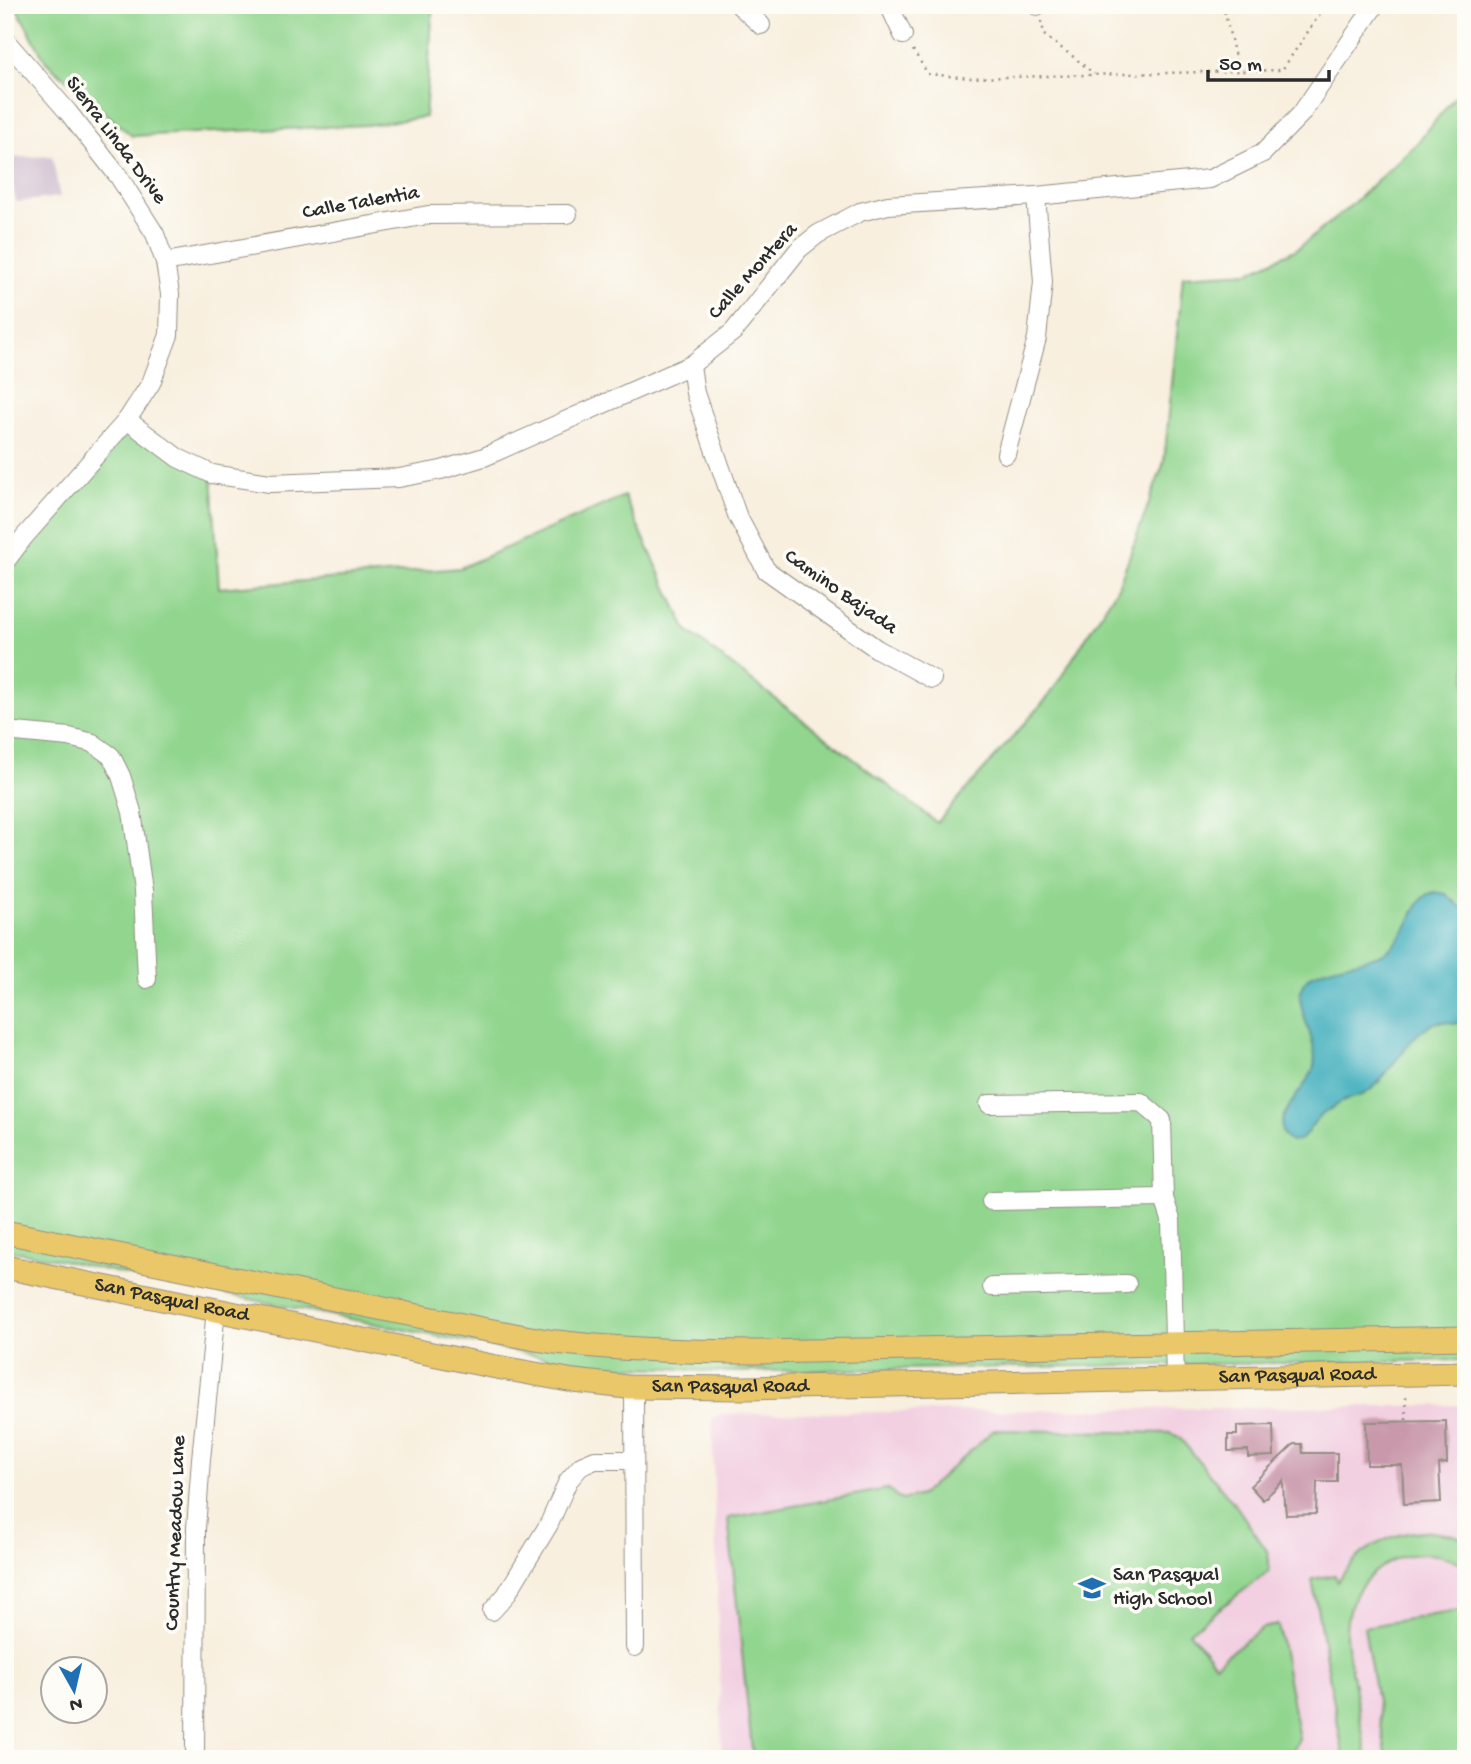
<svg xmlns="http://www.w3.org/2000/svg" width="1471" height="1764" font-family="'Gochi Hand',sans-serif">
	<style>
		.built { fill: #f2cfe1 }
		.industrial { fill: #cfbdcf }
		.green { fill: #91d58e; stroke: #5e805c; stroke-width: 2 }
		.water { fill: #3eadbc; stroke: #346c74; stroke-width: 2 }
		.building { fill: #c998ab }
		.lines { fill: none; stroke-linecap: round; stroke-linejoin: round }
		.minor-casing { stroke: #928d84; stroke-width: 20 }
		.major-casing { stroke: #928d84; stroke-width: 25 }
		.path { stroke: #928d84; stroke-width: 2.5; stroke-dasharray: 2 5; stroke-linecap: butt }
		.minor { stroke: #fff; stroke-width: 18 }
		.major { stroke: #eac769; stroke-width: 23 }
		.labels { text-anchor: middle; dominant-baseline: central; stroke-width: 7; stroke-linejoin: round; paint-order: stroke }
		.street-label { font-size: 21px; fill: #2b2b2b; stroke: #fdfcf7 }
		.poi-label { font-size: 21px; fill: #2b2b2b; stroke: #fdfcf7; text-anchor: start }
	</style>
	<rect width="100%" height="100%" fill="#fdfcf7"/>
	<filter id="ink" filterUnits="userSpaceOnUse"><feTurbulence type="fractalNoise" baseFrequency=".0143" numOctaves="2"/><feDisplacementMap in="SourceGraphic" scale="14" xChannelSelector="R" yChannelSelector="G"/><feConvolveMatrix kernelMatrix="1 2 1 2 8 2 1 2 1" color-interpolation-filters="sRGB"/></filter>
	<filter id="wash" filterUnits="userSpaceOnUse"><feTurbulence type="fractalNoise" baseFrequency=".00686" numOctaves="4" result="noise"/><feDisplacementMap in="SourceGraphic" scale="28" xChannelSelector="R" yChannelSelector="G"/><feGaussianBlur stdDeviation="1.57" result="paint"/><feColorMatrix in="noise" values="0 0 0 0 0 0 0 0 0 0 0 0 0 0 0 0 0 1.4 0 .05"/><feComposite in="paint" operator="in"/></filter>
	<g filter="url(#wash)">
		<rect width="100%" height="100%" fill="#f8efde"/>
		<polygon class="built" points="1466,1405 1466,1759 722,1759 712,1418 721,1414"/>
		<polygon class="industrial" points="52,156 60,197 16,202 7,158"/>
		<g class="green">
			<polygon points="15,5 433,5 425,117 367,125 132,136 46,62"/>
			<polygon points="1466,83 1466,1360 714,1372 669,1368 605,1367 543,1357 141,1278 62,1260 5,1250 5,562 127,420 212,474 219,588 460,568 624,496 687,631 937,823 1049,696 1118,587 1164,462 1183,276 1249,272 1297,249 1348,208 1418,142"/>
			<polygon points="994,1430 1170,1433 1179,1437 1237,1507 1267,1551 1269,1560 1269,1571 1189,1632 1215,1664 1262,1628 1278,1625 1299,1739 1290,1753 1291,1759 753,1759 728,1518 887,1489 902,1500 921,1495"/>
			<path d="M1423,1531l31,4 12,5v26c-22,-13 -48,-16 -72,-6 -28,12 -48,41 -48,72 0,17 5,36 8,53 4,24 9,49 13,74h-23l-32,-180 23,-4 2,7c20,-32 49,-48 86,-51z"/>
			<polygon points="1466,1609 1466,1759 1387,1759 1364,1627"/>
		</g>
		<path class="water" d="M1435,892l11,2 16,14h4v117c-9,-1 -18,-4 -27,-3 -28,5 -50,57 -73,71 -4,3 -11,4 -15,5 -12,5 -24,12 -33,20 -11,11 -9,21 -27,24 -29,-17 15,-52 22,-72 9,-27 -20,-61 -11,-84 9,-23 65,-22 83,-34 8,-5 17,-16 21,-24 7,-13 12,-33 29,-36z"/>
		<g id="blocks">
			<g class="building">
				<polygon points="1446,1421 1447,1463 1439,1464 1441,1502 1404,1504 1402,1465 1367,1465 1366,1422"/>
				<polygon points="1273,1425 1274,1456 1248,1457 1248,1450 1228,1451 1228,1435 1237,1435 1237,1426"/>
				<polygon points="1294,1444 1302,1444 1303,1453 1337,1453 1337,1482 1317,1482 1316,1514 1286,1515 1285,1504 1284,1504 1283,1481 1263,1500 1250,1486"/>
			</g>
		</g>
	</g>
	<g filter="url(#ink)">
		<use href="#blocks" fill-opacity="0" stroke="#928d84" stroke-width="2"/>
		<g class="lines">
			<defs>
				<g id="minor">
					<polyline points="739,5 761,25"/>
					<polyline points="889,5 903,35"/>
					<polyline points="1037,5 1037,6"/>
					<polyline points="5,40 68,112 119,177 155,234 165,262 170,294 169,335 151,383 127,420 24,537 5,562"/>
					<polyline points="165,262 428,215 568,214"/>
					<polyline points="691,365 695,393 737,515 766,570 877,649 932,679"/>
					<polyline points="127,420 178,458 212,474 270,483 399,478 441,470 484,457 691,365 733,332 799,249 818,234 860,212 888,205 1036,196 1210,179 1263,153 1301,114 1375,5"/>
					<polyline points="1006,454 1037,338 1043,282 1036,196"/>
					<polyline points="5,731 69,737 93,743 111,756 121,776 132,812 143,891 147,979"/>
					<polyline points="989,1104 1141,1102 1162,1120 1164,1198 1171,1220 1175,1380"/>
					<polyline points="991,1201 1164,1198"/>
					<polyline points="992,1287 1127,1284"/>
					<polyline points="634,1387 635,1647"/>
					<polyline points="492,1611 506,1595 549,1524 568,1481 581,1466 595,1460 634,1460"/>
					<polyline points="195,1759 196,1529 201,1459 216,1310"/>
				</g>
				<g id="major">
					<path d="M5,1232l477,97c25,4 50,10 74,13 67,8 136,10 203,10l707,-14"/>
					<path id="s1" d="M5,1267l486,99 83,15 53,6 117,1 722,-15"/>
				</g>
			</defs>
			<use href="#minor" class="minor-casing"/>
			<use href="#major" class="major-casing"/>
			<g class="path">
				<polyline points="1223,5 1238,70"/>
				<polyline points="1041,21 1045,36 1075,58 1094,74"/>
				<polyline points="913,50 928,74 970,78 1282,70 1326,5"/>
				<polyline points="1406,1397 1406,1422"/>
			</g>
			<use href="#minor" class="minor"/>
			<use href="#major" class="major"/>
		</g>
	</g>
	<defs>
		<symbol id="school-bare" viewBox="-9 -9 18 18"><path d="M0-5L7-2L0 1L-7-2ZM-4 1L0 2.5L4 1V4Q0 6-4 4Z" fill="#1f6fb2" stroke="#fdfcf7" stroke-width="2.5" paint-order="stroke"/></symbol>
	</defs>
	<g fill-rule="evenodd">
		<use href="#school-bare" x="1073" y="1569" width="38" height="38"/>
	</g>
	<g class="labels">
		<g class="street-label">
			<text transform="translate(115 141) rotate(53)">Sierra Linda Drive</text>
			<text transform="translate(361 204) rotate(-10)">Calle Talentia</text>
			<text transform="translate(754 272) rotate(-48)">Calle Montera</text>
			<text transform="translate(840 593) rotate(35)">Camino Bajada</text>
			<text stroke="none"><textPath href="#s1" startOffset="170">San Pasqual Road</textPath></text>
			<text stroke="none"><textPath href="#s1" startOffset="1304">San Pasqual Road</textPath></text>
			<text stroke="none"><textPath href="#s1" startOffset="737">San Pasqual Road</textPath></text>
			<text transform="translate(177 1533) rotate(-88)">Country Meadow Lane</text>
		</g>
		<g class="poi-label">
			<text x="1113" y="1576">San Pasqual<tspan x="1113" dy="24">High School</tspan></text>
		</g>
	</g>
	<rect width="1471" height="1764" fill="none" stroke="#fdfcf7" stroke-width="28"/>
	<g transform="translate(74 1690) rotate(172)"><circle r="33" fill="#fdfcf7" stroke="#a9a8a5" stroke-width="2"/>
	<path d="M0-5L12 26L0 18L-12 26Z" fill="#1f6fb2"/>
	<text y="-10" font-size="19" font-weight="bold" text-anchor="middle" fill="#2b2b2b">N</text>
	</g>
	<path d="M1208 70v10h121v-10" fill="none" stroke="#2b2b2b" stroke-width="3.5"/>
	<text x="1219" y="70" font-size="21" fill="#2b2b2b" stroke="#fdfcf7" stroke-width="5" paint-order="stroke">50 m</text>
</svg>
